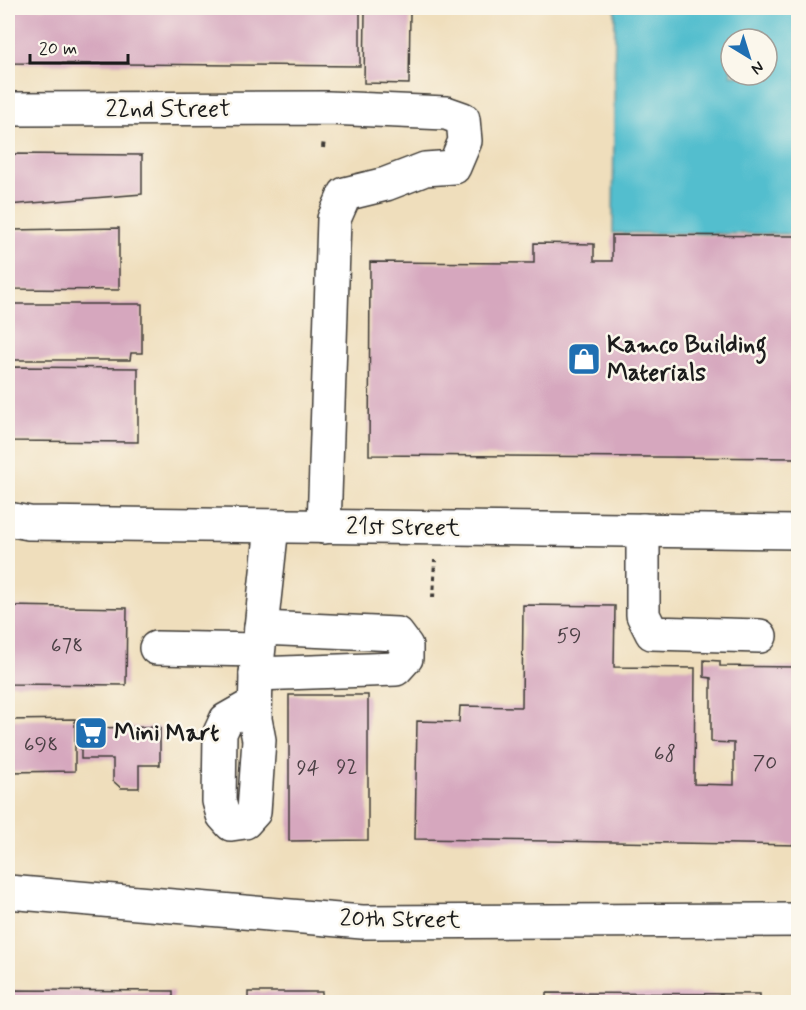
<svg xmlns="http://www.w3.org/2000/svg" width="806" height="1010" font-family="Mynerve,sans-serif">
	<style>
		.water { fill: #53bece; stroke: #386d75; stroke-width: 1.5; fill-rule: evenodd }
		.building { fill: #d6a7be }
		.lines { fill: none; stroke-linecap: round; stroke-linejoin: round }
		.minor-casing { stroke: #3c3934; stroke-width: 36 }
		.path { stroke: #3c3934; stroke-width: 4; stroke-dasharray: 4.5 4.5; stroke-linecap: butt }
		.minor { stroke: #fff; stroke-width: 33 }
		.labels { text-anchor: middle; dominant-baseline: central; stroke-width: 5; stroke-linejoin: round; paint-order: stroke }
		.number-label { font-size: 21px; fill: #4a3f44 }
		.street-label { font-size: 24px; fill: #1c1c1c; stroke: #fbf7ec }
		.poi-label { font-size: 24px; font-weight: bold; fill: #1c1c1c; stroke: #fbf7ec; text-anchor: start }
	</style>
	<rect width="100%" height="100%" fill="#fbf7ec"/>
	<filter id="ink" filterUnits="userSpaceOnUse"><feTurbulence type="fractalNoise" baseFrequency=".0167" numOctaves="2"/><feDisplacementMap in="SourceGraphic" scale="12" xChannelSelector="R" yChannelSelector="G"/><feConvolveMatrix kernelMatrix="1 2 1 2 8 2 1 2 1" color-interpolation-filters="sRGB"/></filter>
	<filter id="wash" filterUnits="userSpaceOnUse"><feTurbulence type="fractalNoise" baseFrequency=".008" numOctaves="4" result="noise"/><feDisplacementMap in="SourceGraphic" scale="24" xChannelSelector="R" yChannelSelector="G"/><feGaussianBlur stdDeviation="1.35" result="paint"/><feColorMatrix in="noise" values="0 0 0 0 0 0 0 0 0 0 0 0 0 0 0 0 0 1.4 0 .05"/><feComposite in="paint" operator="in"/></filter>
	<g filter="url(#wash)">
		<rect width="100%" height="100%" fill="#efdebc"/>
		<path class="water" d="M615,8h183v226l-185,-1zM731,39h36v36h-36z"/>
		<g id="blocks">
			<g class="building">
				<polygon points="8,8 360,8 360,66 8,63"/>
				<polygon points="365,12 410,13 409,84 364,83"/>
				<polygon points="8,154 142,155 142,194 8,205"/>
				<polygon points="119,228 119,290 14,289 13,230"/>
				<polygon points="612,235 798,236 798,458 369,455 370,262 534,263 534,243 594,244 594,261 612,261"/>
				<polygon points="8,304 142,304 142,353 131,353 130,360 8,360"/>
				<polygon points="8,367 138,368 138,442 8,441"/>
				<polygon points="523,605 615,606 614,667 695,668 694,784 734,785 734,743 711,742 711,678 704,677 704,660 720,661 720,666 798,667 798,845 415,839 417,721 459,722 460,706 522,707"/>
				<polygon points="8,606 127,608 126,685 8,684"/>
				<polygon points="289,695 368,695 368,840 289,841"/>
				<polygon points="75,719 75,771 8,772 8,720"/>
				<polygon points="160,727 160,765 139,765 139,788 121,788 113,781 113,759 81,759 81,728"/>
				<polygon points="8,990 173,991 173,1002 8,1002"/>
				<rect x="248" y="992" width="74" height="10"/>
				<polygon points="546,993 760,994 760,1002 546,1002"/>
			</g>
		</g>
	</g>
	<g filter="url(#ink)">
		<use href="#blocks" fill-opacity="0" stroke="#3c3934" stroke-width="1.5"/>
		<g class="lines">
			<defs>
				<g id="minor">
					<polyline points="8,109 328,108 446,113 463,119 465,141 454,167 425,169 386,184 345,194 334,219 324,527"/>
					<polyline points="8,519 29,523 798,532"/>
					<polyline points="643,530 643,615 652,633 760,636"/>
					<polyline points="156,648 258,650"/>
					<polyline points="256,674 396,669 406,658 406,646 397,634 261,628"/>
					<polyline points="254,704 226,720 220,733 219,801 223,815 231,824 245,822 254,812 259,740 255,719 256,674 272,526"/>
					<polyline points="8,892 362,922 798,920"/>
				</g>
			</defs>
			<use href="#minor" class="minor-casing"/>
			<g class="path">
				<polyline points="323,148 324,139"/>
				<polyline points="433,598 435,560"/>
			</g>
			<use href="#minor" class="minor"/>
		</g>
	</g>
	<defs>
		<symbol id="shop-square" viewBox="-11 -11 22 22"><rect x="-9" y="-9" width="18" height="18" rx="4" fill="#1f6fb2" stroke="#fbf7ec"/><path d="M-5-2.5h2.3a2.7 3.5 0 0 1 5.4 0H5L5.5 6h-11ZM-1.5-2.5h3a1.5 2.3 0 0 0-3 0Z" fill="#fff"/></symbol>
		<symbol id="supermarket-square" viewBox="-11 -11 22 22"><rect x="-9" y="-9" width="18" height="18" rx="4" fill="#1f6fb2" stroke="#fbf7ec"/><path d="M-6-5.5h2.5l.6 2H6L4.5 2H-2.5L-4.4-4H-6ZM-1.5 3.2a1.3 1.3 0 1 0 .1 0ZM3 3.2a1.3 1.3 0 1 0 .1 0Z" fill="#fff"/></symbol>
	</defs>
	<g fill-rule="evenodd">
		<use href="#shop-square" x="565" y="340" width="38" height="38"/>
		<use href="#supermarket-square" x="72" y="714" width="38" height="38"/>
	</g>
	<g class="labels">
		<g class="number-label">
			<text x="569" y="636">59</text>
			<text x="67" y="646">678</text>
			<text x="41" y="745">698</text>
			<text x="665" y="754">68</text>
			<text x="765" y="763">70</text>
			<text x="347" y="767">92</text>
			<text x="308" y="768">94</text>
		</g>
		<g class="street-label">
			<text x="168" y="109">22nd Street</text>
			<text transform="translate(403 528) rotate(1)">21st Street</text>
			<text transform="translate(400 920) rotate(1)">20th Street</text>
		</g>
		<g class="poi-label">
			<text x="607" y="345">Kamco Building<tspan x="607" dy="28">Materials</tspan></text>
			<text x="114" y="733">Mini Mart</text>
		</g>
	</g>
	<rect width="806" height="1010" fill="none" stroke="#fbf7ec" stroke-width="30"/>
	<g transform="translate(749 57) rotate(142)"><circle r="28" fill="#fbf7ec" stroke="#a29f99" stroke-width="1.5"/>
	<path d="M0-4.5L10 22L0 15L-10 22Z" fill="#1f6fb2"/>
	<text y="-9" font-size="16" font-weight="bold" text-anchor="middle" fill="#1c1c1c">N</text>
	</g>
	<path d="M30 54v9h98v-9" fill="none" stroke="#1c1c1c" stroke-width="3"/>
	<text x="39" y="54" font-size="18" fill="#1c1c1c" stroke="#fbf7ec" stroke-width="4.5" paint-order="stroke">20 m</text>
</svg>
